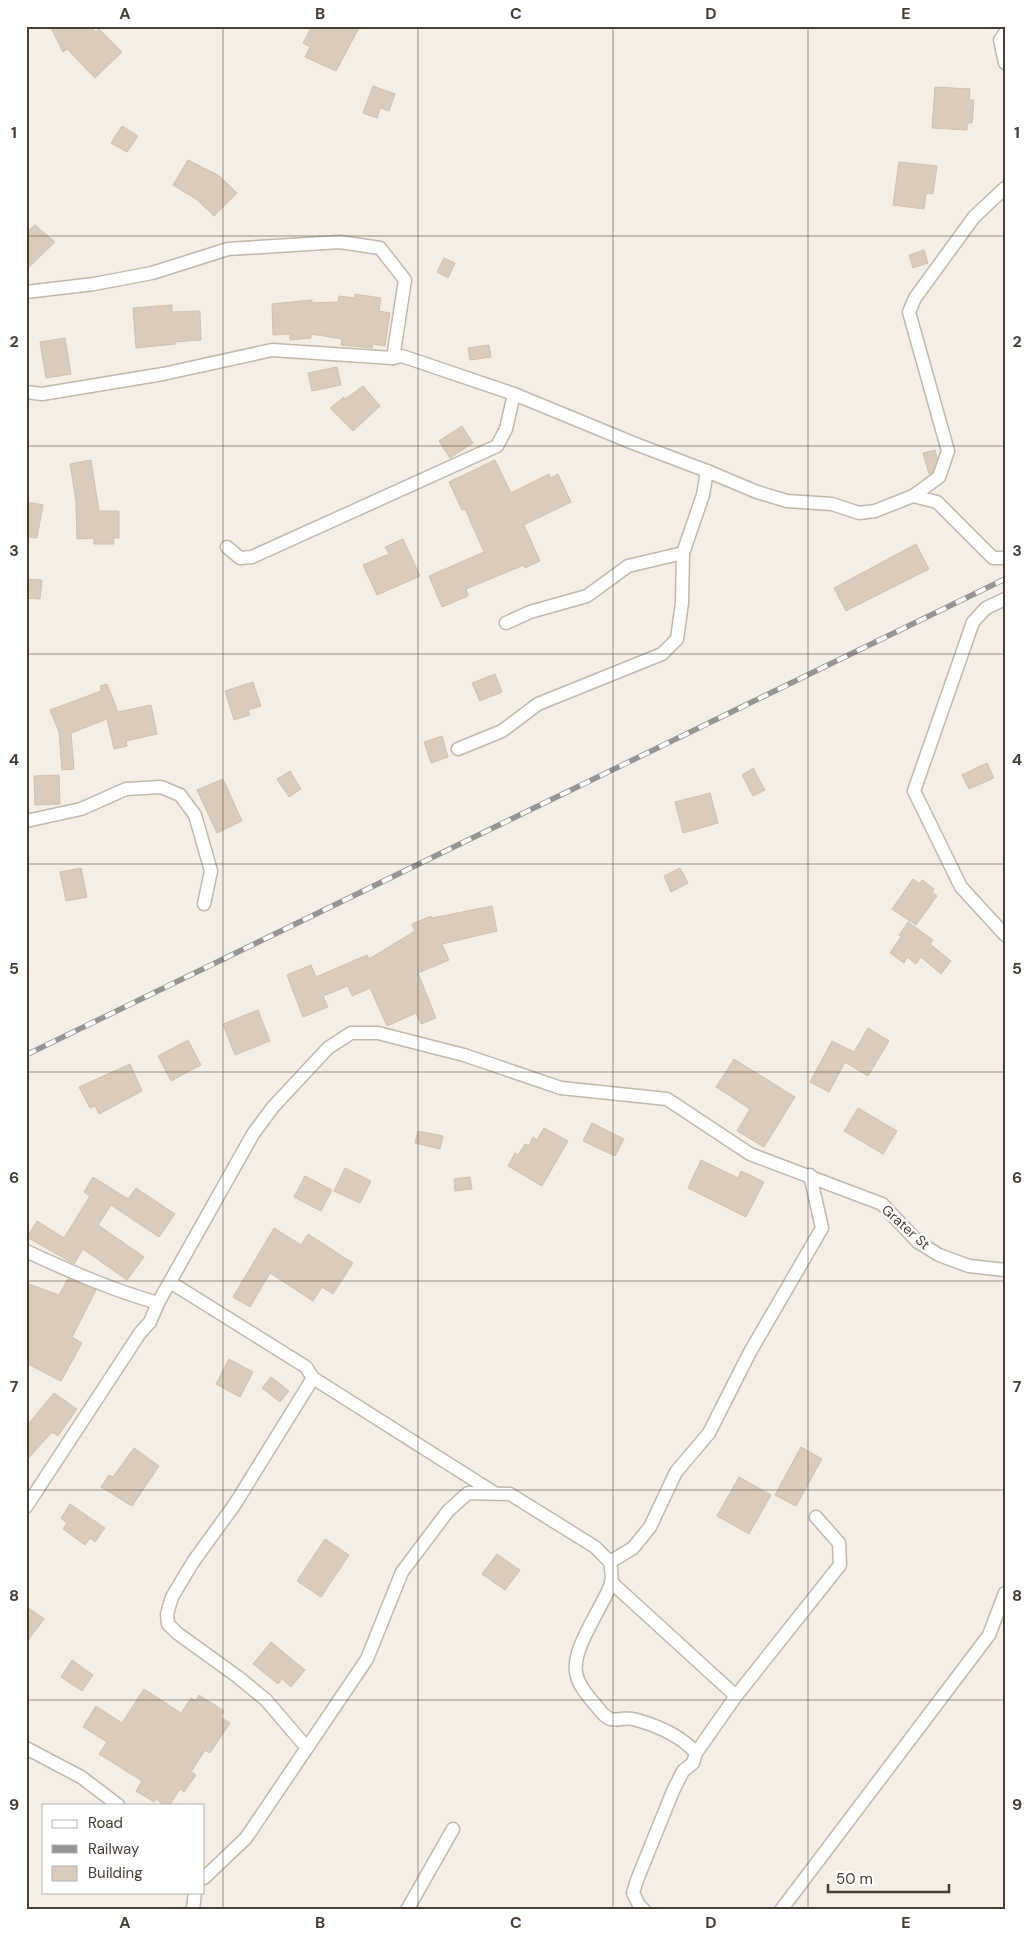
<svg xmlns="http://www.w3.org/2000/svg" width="1031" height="1936" font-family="'DM Sans',sans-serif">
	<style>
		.building { fill: #daccbc; stroke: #d2c0ab }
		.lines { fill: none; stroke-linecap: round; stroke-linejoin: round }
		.minor-casing { stroke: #c3b8a9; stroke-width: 15 }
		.minor { stroke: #fff; stroke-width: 12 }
		.rail-casing { stroke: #959595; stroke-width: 5.5 }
		.rail { stroke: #fff; stroke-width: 4; stroke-dasharray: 11; stroke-linecap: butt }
		.grid { fill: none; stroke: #473e33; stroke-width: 1; stroke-opacity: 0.55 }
		.labels { text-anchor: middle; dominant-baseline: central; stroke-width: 4.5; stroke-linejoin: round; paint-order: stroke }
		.street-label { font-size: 14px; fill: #473e33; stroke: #fff }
		.neatline { fill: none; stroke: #473e33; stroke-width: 2 }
		.grid-label { font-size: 16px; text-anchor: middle; font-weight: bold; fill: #473e33 }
	</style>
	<rect width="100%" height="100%" fill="#f4eee4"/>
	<g class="building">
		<polygon points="50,26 90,26 96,32 99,29 122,52 95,78 67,49 63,52"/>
		<polygon points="312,26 360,26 336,71 305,57 310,47 303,43"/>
		<polygon points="373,86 395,94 389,111 380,108 377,118 363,113"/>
		<polygon points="935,87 970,89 969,100 974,100 972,123 967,123 967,130 932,128"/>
		<polygon points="122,126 138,136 127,152 111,143"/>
		<polygon points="188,160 218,175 237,193 214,216 196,199 173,185"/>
		<polygon points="899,162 937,166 933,194 926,193 924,209 893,205"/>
		<polygon points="35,225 55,242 26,270 26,233"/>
		<polygon points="924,250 928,263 913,268 909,255"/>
		<polygon points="444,258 455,263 448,278 437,272"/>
		<polygon points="355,294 381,298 379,311 390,313 385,346 373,344 372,348 341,345 342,339 311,334 311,338 290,340 290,334 273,335 272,304 312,300 312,303 338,302 339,296 354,298"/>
		<polygon points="172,305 172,312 200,311 201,340 175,342 175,344 136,348 133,308"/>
		<polygon points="65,338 71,374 46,378 40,342"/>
		<polygon points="489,345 491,357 470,360 468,348"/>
		<polygon points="337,367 341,385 312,391 308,373"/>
		<polygon points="363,386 380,406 353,431 330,408 344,397 344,400"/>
		<polygon points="462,426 473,443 450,458 439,441"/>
		<polygon points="935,450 937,458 932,472 929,474 923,453"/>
		<polygon points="91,460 99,511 119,511 119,538 113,538 114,544 94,544 94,538 77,539 76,501 70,464"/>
		<polygon points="495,460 511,493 549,474 551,478 558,474 571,502 524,525 540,561 525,568 524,565 466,589 468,596 442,607 429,576 484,552 465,509 462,510 449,482"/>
		<polygon points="26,502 43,505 37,538 26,537"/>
		<polygon points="403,539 420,576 377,595 363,565 389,554 385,547"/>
		<polygon points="916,544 929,569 846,611 834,588"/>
		<polygon points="26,579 42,580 40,599 26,598"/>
		<polygon points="495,674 502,692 480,701 472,683"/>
		<polygon points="253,682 261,706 248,710 250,715 234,720 225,691"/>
		<polygon points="107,684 118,712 151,705 157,734 126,741 127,746 114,749 107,719 71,733 74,769 62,770 59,732 50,710 101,691 100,686"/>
		<polygon points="442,736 448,757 431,763 424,742"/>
		<polygon points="987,763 994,778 969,789 962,775"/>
		<polygon points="753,768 765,790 753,796 742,775"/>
		<polygon points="290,771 301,789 289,797 277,779"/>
		<polygon points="59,775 60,804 35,805 34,776"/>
		<polygon points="223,779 242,821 217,833 197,790"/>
		<polygon points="710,793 718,823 683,833 675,802"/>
		<polygon points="81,868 87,897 66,901 60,872"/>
		<polygon points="680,868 688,883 671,892 664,876"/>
		<polygon points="913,879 920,884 922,880 934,889 932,892 937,896 916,925 892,909"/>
		<polygon points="492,906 497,931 442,944 449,960 418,973 436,1018 421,1024 416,1013 387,1026 370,988 352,996 348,986 323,996 328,1007 303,1017 287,975 311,965 316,977 367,955 369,959 415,931 412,924 431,916 432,918"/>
		<polygon points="908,922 933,940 930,944 951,961 941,974 921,957 916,964 907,957 904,963 890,953 901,937 899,935"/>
		<polygon points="258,1010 270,1041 235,1055 223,1024"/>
		<polygon points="868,1028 889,1041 868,1076 845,1062 829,1092 810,1082 832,1041 854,1052"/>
		<polygon points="188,1040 201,1065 171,1081 158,1056"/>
		<polygon points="734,1059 795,1097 764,1147 737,1131 750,1109 716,1087"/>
		<polygon points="130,1064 142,1091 99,1114 95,1106 90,1108 79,1087"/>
		<polygon points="858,1108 897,1131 883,1154 844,1131"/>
		<polygon points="592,1123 624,1139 615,1156 583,1141"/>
		<polygon points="544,1128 568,1141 542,1186 508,1166 515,1153 518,1155 525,1144 529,1146 533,1137 537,1140"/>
		<polygon points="418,1131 443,1136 440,1149 415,1143"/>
		<polygon points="701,1160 738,1178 741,1171 764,1182 746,1217 688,1188"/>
		<polygon points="345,1168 371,1181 360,1203 334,1191"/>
		<polygon points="305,1176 332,1190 321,1211 294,1197"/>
		<polygon points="93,1177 128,1199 136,1188 175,1214 159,1237 111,1205 98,1225 144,1257 127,1280 83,1249 74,1264 27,1237 37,1221 64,1238 90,1196 84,1192"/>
		<polygon points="470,1177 472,1189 455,1191 454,1179"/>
		<polygon points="274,1228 301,1245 308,1234 353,1263 333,1294 322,1287 313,1301 270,1273 250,1307 233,1297"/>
		<polygon points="68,1279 96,1290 72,1337 82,1343 61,1381 26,1363 26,1283 59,1295"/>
		<polygon points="229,1359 253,1372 240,1397 216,1384"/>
		<polygon points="271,1377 289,1391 280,1402 262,1388"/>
		<polygon points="54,1393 77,1409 58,1436 52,1432 26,1461 26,1427"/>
		<polygon points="801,1447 822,1459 796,1506 775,1495"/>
		<polygon points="134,1448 159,1466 132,1506 101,1487 109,1475 113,1477"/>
		<polygon points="739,1477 771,1495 749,1534 717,1516"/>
		<polygon points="70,1504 105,1528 95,1542 90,1538 85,1545 63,1529 67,1523 61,1518"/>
		<polygon points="325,1539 349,1555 321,1597 297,1581"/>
		<polygon points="497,1554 520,1570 505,1590 482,1574"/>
		<polygon points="26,1606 44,1619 26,1643"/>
		<polygon points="271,1642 305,1670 291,1687 282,1679 278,1684 253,1664"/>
		<polygon points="72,1660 93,1675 82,1691 61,1677"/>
		<polygon points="144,1689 181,1713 191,1698 196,1701 199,1695 224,1711 220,1717 230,1723 210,1753 205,1750 191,1772 196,1775 184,1792 180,1789 170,1805 165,1805 156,1799 154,1802 136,1791 142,1781 99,1754 107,1742 83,1727 96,1706 122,1723"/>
	</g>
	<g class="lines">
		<defs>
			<g id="minor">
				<polyline points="1005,33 1000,40 1005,63"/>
				<polyline points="26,292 94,284 152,273 228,249 340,242 380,248 405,280 393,358 402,356 514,394 633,443 707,471 703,495 683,553 682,603 677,639 662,654 538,704 502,731 458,749"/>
				<polyline points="26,392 42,394 163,374 272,350 393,358"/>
				<polyline points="707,471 757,492 787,501 832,504 859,513 875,511 913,496 939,477 948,451 909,312 915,298 974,217 1005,188"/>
				<polyline points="913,496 937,502 993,558 1005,558"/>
				<polyline points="227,547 240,558 252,557 497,446 506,429 514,394"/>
				<polyline points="1005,599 986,608 973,622 914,791 961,887 1005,935"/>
				<polyline points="506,623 530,612 587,596 628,566 683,553"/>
				<polyline points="26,821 81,809 126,789 161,787 180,795 195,815 211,871 204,904"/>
				<path d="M26,1251c43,20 86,39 132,52"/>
				<polyline points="170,1282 306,1367 313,1378 235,1504 193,1562 172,1597 167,1614 168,1624 177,1633 238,1677 266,1700 307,1748"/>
				<polyline points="313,1378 493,1492"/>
				<polyline points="26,1507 140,1333 150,1322 158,1303 253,1134 273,1107 328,1048 351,1033 378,1033 464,1055 561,1088 667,1099 750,1154 882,1204 918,1242 939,1255 969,1266 1005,1270"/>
				<polyline points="610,1562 633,1548 650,1527 676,1472 709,1433 750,1352 822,1228 810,1175"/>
				<polyline points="611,1582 736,1696"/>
				<polyline points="26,1748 81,1777 118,1805"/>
				<polyline points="696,1753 736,1696 840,1565 839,1543 816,1517"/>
				<path d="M204,1878l42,-40 121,-179 35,-87 46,-61 20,-18 42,1 85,53 15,15c1,7 3,16 1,22 -9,24 -39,64 -35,88 2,14 13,25 22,36 16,21 19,6 39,12 21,6 45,17 59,33l-3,10 -10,8 -10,20 -36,89 -4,13 6,12 5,5"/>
				<polyline points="193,1910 195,1892"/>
				<polyline points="407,1910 453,1829"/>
				<polyline points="781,1910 989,1635 1005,1593"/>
			</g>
		</defs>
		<use href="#minor" class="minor-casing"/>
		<use href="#minor" class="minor"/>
		<defs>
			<polyline id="rail" points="26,1055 1005,579"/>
		</defs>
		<use href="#rail" class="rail-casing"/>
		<use href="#rail" class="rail"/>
	</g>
	<path class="grid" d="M223,26v1884M418,26v1884M613,26v1884M808,26v1884M26,236h979M26,446h979M26,654h979M26,864h979M26,1072h979M26,1281h979M26,1490h979M26,1700h979"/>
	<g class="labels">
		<g class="street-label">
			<text transform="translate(906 1227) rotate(42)">Grater St</text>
		</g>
	</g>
	<rect width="1031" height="1936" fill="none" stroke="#ffffff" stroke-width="55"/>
	<rect x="42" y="1804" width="162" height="90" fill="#ffffff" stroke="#b5b2ad"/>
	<rect x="52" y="1820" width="25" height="8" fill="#ffffff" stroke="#b5b2ad"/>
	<text x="88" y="1828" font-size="15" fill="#473e33">Road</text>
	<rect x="52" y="1845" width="25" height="8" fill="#959595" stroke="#b5b2ad"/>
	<text x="88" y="1854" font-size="15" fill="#473e33">Railway</text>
	<rect x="52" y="1866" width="25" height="15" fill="#daccbc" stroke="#b5b2ad"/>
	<text x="88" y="1878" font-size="15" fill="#473e33">Building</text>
	<path d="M828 1884v8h121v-8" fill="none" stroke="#473e33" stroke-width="2.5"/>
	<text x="836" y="1884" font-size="15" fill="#473e33" stroke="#ffffff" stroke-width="4" paint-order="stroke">50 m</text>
	<rect x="28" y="28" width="976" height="1880" class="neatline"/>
	<g class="grid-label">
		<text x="125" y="19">A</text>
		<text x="320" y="19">B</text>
		<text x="516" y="19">C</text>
		<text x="711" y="19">D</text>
		<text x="906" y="19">E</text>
		<text x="14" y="138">1</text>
		<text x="1017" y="138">1</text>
		<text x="14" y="347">2</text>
		<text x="1017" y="347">2</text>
		<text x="14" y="556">3</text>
		<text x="1017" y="556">3</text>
		<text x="14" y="765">4</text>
		<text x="1017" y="765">4</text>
		<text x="14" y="974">5</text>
		<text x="1017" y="974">5</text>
		<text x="14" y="1183">6</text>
		<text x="1017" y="1183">6</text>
		<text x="14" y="1392">7</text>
		<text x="1017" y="1392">7</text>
		<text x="14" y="1601">8</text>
		<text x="1017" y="1601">8</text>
		<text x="14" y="1810">9</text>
		<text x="1017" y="1810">9</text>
		<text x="125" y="1928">A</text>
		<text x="320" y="1928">B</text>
		<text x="516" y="1928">C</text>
		<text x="711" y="1928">D</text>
		<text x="906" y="1928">E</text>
	</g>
</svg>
